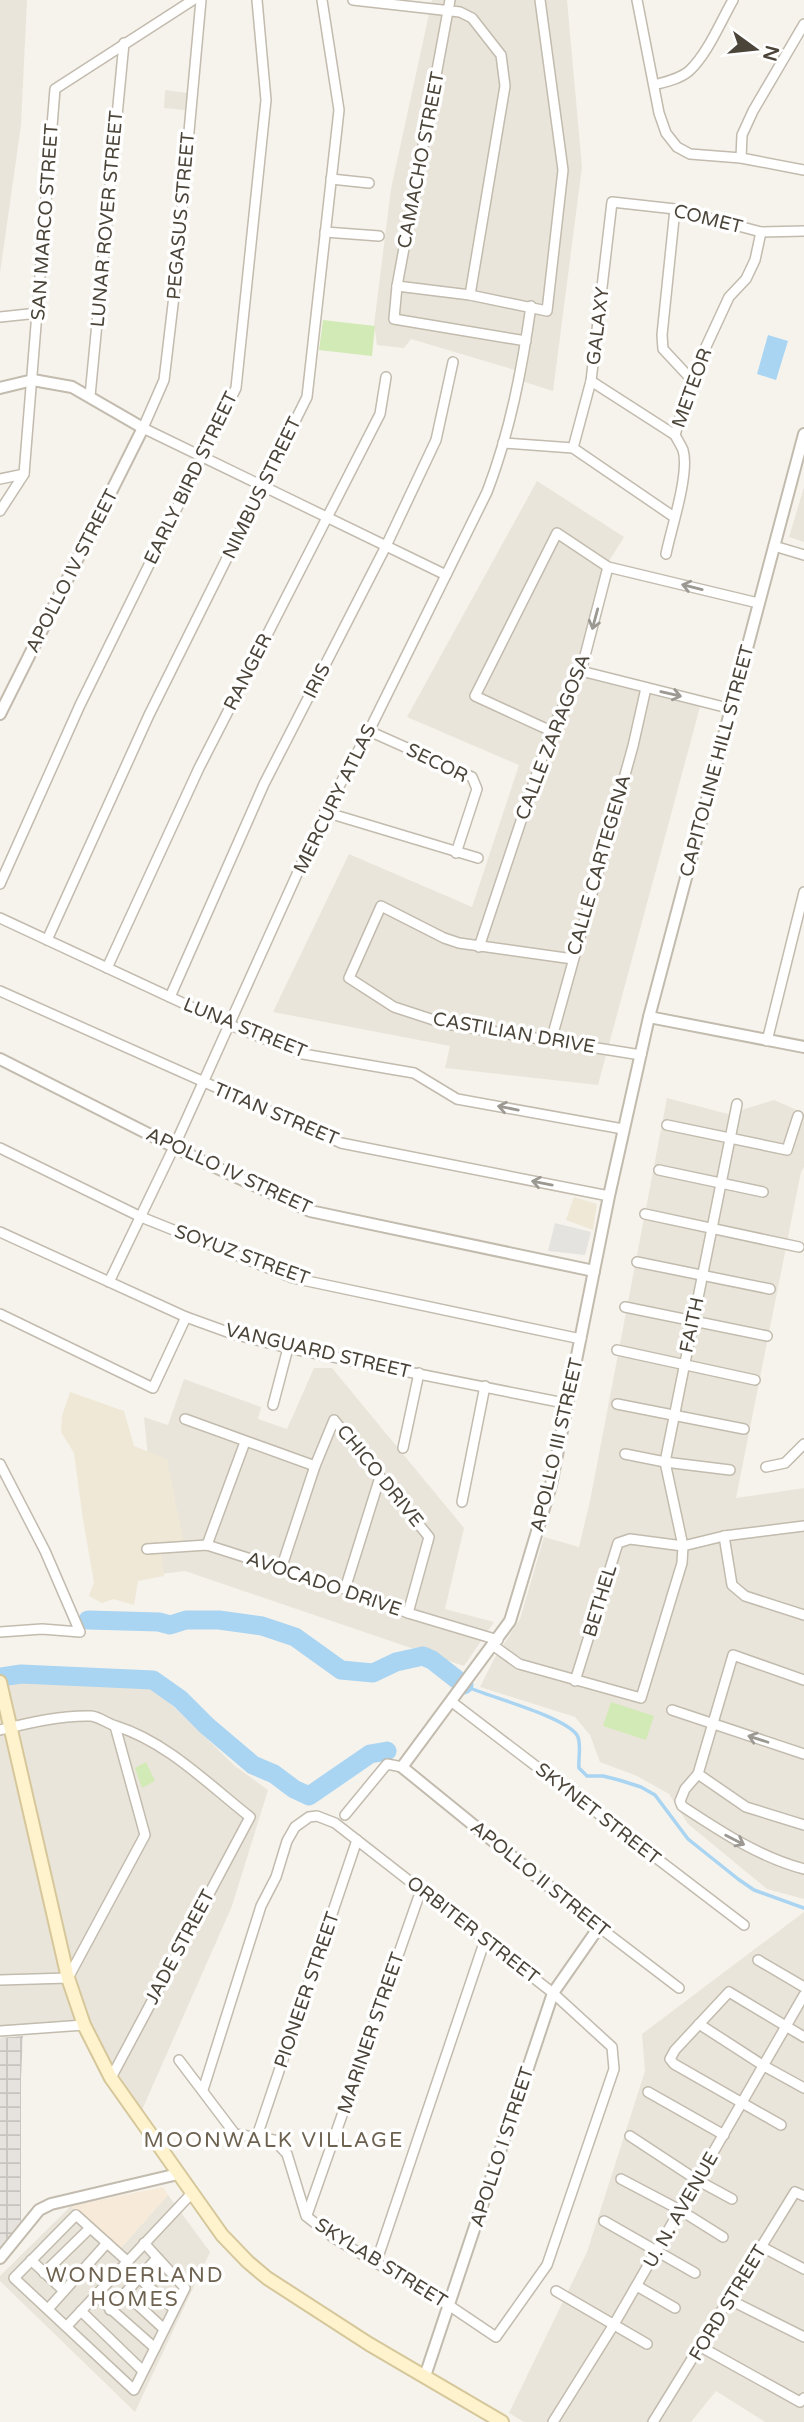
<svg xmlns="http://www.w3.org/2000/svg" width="804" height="2422" font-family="'Varela Round',sans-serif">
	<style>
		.residential { fill: #eae5da }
		.commercial { fill: #f7ead8 }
		.industrial { fill: url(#industrial-grid) }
		.education { fill: #efe8d6 }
		.pitch { fill: #d2eab5 }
		.parking { fill: #e5e3e0 }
		.water { fill: #a9d4f2 }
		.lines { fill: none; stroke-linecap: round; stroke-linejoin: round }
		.stream { stroke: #a9d4f2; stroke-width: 3.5 }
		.river { stroke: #a9d4f2; stroke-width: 19 }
		.minor-casing { stroke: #c2bbae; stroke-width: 12 }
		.tertiary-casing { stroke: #c2bbae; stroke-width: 14 }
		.secondary-casing { stroke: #d6c79b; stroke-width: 16 }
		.minor { stroke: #fff; stroke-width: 9 }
		.tertiary { stroke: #fff; stroke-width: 10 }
		.secondary { stroke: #fff3cd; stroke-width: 12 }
		.oneway { stroke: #9c9892 }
		.labels { text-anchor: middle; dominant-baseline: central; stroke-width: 7; stroke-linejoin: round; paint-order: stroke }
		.street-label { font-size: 19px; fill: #4b4439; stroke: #fff }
		.neighbourhood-label { font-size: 21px; letter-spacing: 2px; fill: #6e6250; stroke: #fff }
	</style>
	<defs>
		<pattern id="industrial-grid" width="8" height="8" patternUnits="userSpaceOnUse" patternTransform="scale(1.75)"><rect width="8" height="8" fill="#e6e2dd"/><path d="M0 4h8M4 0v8" fill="none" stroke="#c7c3be"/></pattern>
	</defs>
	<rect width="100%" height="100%" fill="#f6f3ec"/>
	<g class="residential">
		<polygon points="0,0 27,0 21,125 0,273"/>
		<polygon points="432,0 567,0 582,167 553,391 512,378 515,370 411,339 404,348 377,345 374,325 391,189"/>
		<polygon points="165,90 187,93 185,110 164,108"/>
		<polygon points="537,481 624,537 601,574 576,666 592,680 700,707 598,1085 445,1068 450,1046 273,1012 349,854 472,907 519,765 407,717"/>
		<polygon points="804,487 804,542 789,537"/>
		<polygon points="667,1098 728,1114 774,1100 804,1113 804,1167 801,1172 736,1498 804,1488 804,1899 767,1889 688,1824 669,1794 637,1776 600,1762 590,1735 575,1717 480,1687 494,1659 520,1619 544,1537 579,1547 590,1501"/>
		<polygon points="314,1368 332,1368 464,1528 445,1609 494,1622 464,1666 185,1571 160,1574 144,1417 168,1425 184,1379 261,1407 258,1419 287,1429"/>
		<polygon points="0,1682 148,1682 235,1766 268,1790 232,1906 142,2110 82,2020 0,2027"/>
		<polygon points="804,1912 804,2422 765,2422 716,2391 691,2422 524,2422 509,2413 587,2252 645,2071 642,2034"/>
		<polygon points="168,2195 210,2252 135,2412 0,2281 0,2276 71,2206 118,2251"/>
	</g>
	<polygon class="commercial" points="163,2187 168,2195 118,2251 71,2206"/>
	<polygon class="industrial" points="23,2036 21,2078 21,2221 0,2247 0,2038"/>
	<g class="education">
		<polygon points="574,1197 597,1204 593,1230 566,1220"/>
		<polygon points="70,1392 124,1411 134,1446 167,1459 184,1544 160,1547 164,1576 138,1581 134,1605 113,1599 102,1603 89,1596 94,1582 83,1520 74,1453 61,1432 62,1416"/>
	</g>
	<g class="pitch">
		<polygon points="323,320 375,326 372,356 319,350"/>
		<polygon points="611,1702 654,1716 646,1740 603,1726"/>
		<polygon points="146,1762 155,1781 142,1788 135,1768"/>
	</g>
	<polygon class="parking" points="555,1223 591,1232 585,1255 548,1251"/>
	<polygon class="water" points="768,335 788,341 776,380 757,374"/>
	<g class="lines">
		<path class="stream" d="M465,1686c24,11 99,30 112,49 5,8 1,23 2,33l8,8h16l16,4 22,7 14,8 33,44 50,40 16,11 50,18"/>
		<g class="river">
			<polyline points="88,1620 159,1622 170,1625 186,1620 219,1620 262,1626 295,1637 341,1670 373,1673 396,1662 423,1656 432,1660 464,1685"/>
			<polyline points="0,1677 21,1674 153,1680 180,1699 207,1726 253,1765 274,1774 294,1789 309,1796 370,1754 387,1751"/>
		</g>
		<defs>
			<g id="minor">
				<polyline points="201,0 174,296 164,380 143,428 446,575"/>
				<polyline points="353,0 460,12 472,18 501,55 505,86 470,295"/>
				<polyline points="450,0 397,286 394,319 526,341"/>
				<polyline points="637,0 659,113 666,133 677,147 690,154 741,158 804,170"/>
				<path d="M654,85c11,-3 26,-6 35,-14 18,-16 32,-50 44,-71"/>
				<polyline points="741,158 742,135 753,111 804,24"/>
				<polyline points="331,179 369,183"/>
				<polyline points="675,209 662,335 663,349 691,379"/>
				<polyline points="325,232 379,236"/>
				<polyline points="397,286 470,295 547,311 563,170 540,0"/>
				<polyline points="0,317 38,313"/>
				<polyline points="591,381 675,435"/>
				<polyline points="90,396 124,43"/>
				<polyline points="503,443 573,448 674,517"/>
				<polyline points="573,448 591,381 612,202 675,209 761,232 804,231"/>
				<polyline points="0,479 24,474"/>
				<polyline points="0,511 24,474 55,89 193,0"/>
				<polyline points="774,546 804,555"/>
				<path d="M666,554c5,-25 24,-81 17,-104 -2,-5 -6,-11 -8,-15l16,-56 38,-82 17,-18 9,-19 6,-28"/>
				<polyline points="581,671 732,709"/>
				<polyline points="369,731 472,777 477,789 456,853"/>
				<polyline points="551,731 475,696 557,533 608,567 758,603"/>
				<polyline points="325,812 478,858"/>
				<polyline points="0,884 80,705 236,388 266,100 257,0"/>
				<polyline points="0,918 230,1025 303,1054 414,1073 457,1099 623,1129"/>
				<polyline points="47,940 149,715 307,397 339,110 322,0"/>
				<polyline points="479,947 551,731 581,671 608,567"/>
				<polyline points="573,959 459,943 444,938 381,906 349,978 394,1007 446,1024 641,1055"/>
				<polyline points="107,968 199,768 380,414 386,377"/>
				<polyline points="0,991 341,1143 609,1196"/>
				<polyline points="170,997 264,784 386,546 436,440 453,362"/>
				<polyline points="551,1041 633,746 646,688"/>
				<polyline points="767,1041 804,892"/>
				<polyline points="667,1125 787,1150 798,1116"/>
				<polyline points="0,1148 141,1217 293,1278 581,1339"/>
				<polyline points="659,1170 763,1192"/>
				<polyline points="645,1214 799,1247"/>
				<polyline points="0,1232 186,1317 233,1334 288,1348 569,1404"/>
				<polyline points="637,1262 770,1289"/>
				<path d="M109,1282l65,-135 151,-335 44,-81 118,-239c23,-60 35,-123 44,-186"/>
				<polyline points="625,1307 767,1336"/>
				<polyline points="0,1314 153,1388 186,1317"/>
				<polyline points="617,1350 755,1380"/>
				<polyline points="617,1404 744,1429"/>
				<polyline points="273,1405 288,1348"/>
				<polyline points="185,1419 315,1466"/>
				<polyline points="403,1448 419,1373"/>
				<polyline points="625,1454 665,1462 730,1470"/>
				<polyline points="0,1464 45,1551 80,1632 42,1629 0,1632"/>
				<polyline points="766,1467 785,1463 804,1444"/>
				<polyline points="462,1502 485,1386"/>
				<polyline points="724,1536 732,1585 745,1596 804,1615"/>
				<polyline points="207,1545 245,1442"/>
				<polyline points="147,1549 207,1545 345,1589 408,1613 498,1640"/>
				<polyline points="281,1569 315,1466 334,1420 429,1537 408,1613"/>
				<polyline points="345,1589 380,1477"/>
				<polyline points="494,1646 519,1664 641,1698 682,1563 683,1546 665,1462 737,1104"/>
				<path d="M804,1680l-71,-25 -35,119 -13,15 -5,12 2,5c38,25 77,51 122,63"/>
				<polyline points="575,1681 618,1543 630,1539 683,1546 724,1536 804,1526"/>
				<polyline points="452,1702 744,1925"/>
				<polyline points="672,1710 804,1754"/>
				<path d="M0,1730c28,-7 62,-15 91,-14 9,1 17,8 25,10 51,16 92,58 134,91l-139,261"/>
				<polyline points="698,1774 746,1807 804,1825"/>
				<polyline points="345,1815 387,1764 402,1767"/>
				<polyline points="599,1927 679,1988"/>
				<polyline points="758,1960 804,1987"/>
				<polyline points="0,1980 68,1978 145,1835 115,1726"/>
				<polyline points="699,2024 764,2066 804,2088"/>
				<polyline points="0,2031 84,2025"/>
				<polyline points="179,2060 235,2134 274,2140 287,2154 306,2216 334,2238 450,2306 496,2337 547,2265 614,2069 612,2047 553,1993 335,1823 317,1816 309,1817 295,1827 287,1841 276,1877 261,1906 203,2090"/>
				<polyline points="648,2092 724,2135"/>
				<polyline points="781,2125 674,2064 670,2059 675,2050 729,1992 804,2037"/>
				<polyline points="630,2136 697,2180 732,2199"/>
				<polyline points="256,2139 357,1840"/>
				<polyline points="621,2179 680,2210 723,2237"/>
				<polyline points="307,2215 421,1890"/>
				<polyline points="604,2221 695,2273"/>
				<polyline points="762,2247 804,2269"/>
				<polyline points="31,2260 64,2291"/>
				<polyline points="127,2261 76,2215 14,2278 134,2390 185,2288 144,2243"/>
				<polyline points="376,2263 485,1940"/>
				<polyline points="44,2273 90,2228"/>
				<polyline points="139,2278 174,2309"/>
				<polyline points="637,2286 675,2308"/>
				<polyline points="556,2291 647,2344"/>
				<polyline points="125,2293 164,2329"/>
				<polyline points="95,2295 155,2348"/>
				<polyline points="730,2300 804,2337"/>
				<polyline points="48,2309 107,2243"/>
				<polyline points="110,2310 157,2258"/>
				<polyline points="81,2311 143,2371"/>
				<polyline points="67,2326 192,2193"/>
				<polyline points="701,2347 800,2402 804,2398"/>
				<polyline points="553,2422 613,2326 804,1995"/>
				<polyline points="653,2422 795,2192 804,2196"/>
			</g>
			<g id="tertiary">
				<polyline points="0,388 33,380 72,387 143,428 0,714"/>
				<polyline points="649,1017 804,1047"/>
				<polyline points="0,1059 200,1160 310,1211 594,1271"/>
				<polyline points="0,2258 39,2210 51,2204 178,2174"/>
				<polyline points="425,2376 553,1993 599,1927 402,1767 510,1621 551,1485 609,1196 649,1017 804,434"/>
			</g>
			<polyline id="secondary" points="0,1682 68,1978 84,2025 111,2078 222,2235 248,2262 267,2278 369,2344 502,2422"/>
		</defs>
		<use href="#minor" class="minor-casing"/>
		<use href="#tertiary" class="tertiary-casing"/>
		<use href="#secondary" class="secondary-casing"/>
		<use href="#minor" class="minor"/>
		<use href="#tertiary" class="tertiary"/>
		<use href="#secondary" class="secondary"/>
	</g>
	<defs><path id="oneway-shaft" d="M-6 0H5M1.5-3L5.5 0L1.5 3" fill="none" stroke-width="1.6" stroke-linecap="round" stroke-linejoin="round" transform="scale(1.75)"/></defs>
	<g class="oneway">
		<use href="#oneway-shaft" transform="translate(692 587) rotate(-166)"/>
		<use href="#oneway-shaft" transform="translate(595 619) rotate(105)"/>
		<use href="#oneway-shaft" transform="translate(671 694) rotate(13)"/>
		<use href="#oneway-shaft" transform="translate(508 1108) rotate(-169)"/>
		<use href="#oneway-shaft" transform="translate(542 1183) rotate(-169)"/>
		<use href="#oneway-shaft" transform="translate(758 1739) rotate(-162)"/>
		<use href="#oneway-shaft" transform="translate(735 1840) rotate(27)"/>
	</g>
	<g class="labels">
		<g class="street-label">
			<text transform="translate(421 160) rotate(-79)">CAMACHO STREET</text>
			<text transform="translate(181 216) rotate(-85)">PEGASUS STREET</text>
			<text transform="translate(107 219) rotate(-85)">LUNAR ROVER STREET</text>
			<text transform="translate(708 219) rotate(14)">COMET</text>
			<text transform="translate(45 222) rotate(-86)">SAN MARCO STREET</text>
			<text transform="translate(598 326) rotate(-83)">GALAXY</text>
			<text transform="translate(692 388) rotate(-70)">METEOR</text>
			<text transform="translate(191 478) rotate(-64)">EARLY BIRD STREET</text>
			<text transform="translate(262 488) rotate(-64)">NIMBUS STREET</text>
			<text transform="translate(72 571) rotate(-63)">APOLLO IV STREET</text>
			<text transform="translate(248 672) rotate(-63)">RANGER</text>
			<text transform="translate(317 681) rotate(-63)">IRIS</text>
			<text transform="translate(553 737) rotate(-69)">CALLE ZARAGOSA</text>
			<text transform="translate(717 761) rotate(-75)">CAPITOLINE HILL STREET</text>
			<text transform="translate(437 763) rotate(26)">SECOR</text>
			<text transform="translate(335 799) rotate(-64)">MERCURY ATLAS</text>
			<text transform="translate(599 865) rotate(-74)">CALLE CARTEGENA</text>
			<text transform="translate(245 1028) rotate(22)">LUNA STREET</text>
			<text transform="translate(514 1033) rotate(10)">CASTILIAN DRIVE</text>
			<text transform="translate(276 1114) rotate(23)">TITAN STREET</text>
			<text transform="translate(229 1171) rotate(25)">APOLLO IV STREET</text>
			<text transform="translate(242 1255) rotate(20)">SOYUZ STREET</text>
			<text transform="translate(692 1325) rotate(-78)">FAITH</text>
			<text transform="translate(318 1351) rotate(13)">VANGUARD STREET</text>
			<text transform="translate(557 1445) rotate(-77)">APOLLO III STREET</text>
			<text transform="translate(380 1476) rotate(51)">CHICO DRIVE</text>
			<text transform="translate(324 1584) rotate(19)">AVOCADO DRIVE</text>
			<text transform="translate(600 1601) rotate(-73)">BETHEL</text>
			<text transform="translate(598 1814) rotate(38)">SKYNET STREET</text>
			<text transform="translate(540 1879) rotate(39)">APOLLO II STREET</text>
			<text transform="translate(473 1930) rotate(38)">ORBITER STREET</text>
			<text transform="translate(180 1947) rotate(-62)">JADE STREET</text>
			<text transform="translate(307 1990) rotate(-71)">PIONEER STREET</text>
			<text transform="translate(371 2033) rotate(-71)">MARINER STREET</text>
			<text transform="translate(502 2147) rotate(-72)">APOLLO I STREET</text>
			<text transform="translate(681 2210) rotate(-60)">U. N. AVENUE</text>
			<text transform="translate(381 2263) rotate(32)">SKYLAB STREET</text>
			<text transform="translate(728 2303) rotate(-59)">FORD STREET</text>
		</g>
		<g class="neighbourhood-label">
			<text x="274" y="2140">MOONWALK VILLAGE</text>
			<text x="135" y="2275">WONDERLAND<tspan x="135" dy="24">HOMES</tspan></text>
		</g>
	</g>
	<g transform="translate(755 49) rotate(105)" stroke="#ffffff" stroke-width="5" paint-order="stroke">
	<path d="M0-5L12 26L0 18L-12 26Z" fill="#4b4439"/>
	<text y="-10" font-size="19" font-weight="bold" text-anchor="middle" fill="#4b4439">N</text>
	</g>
</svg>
